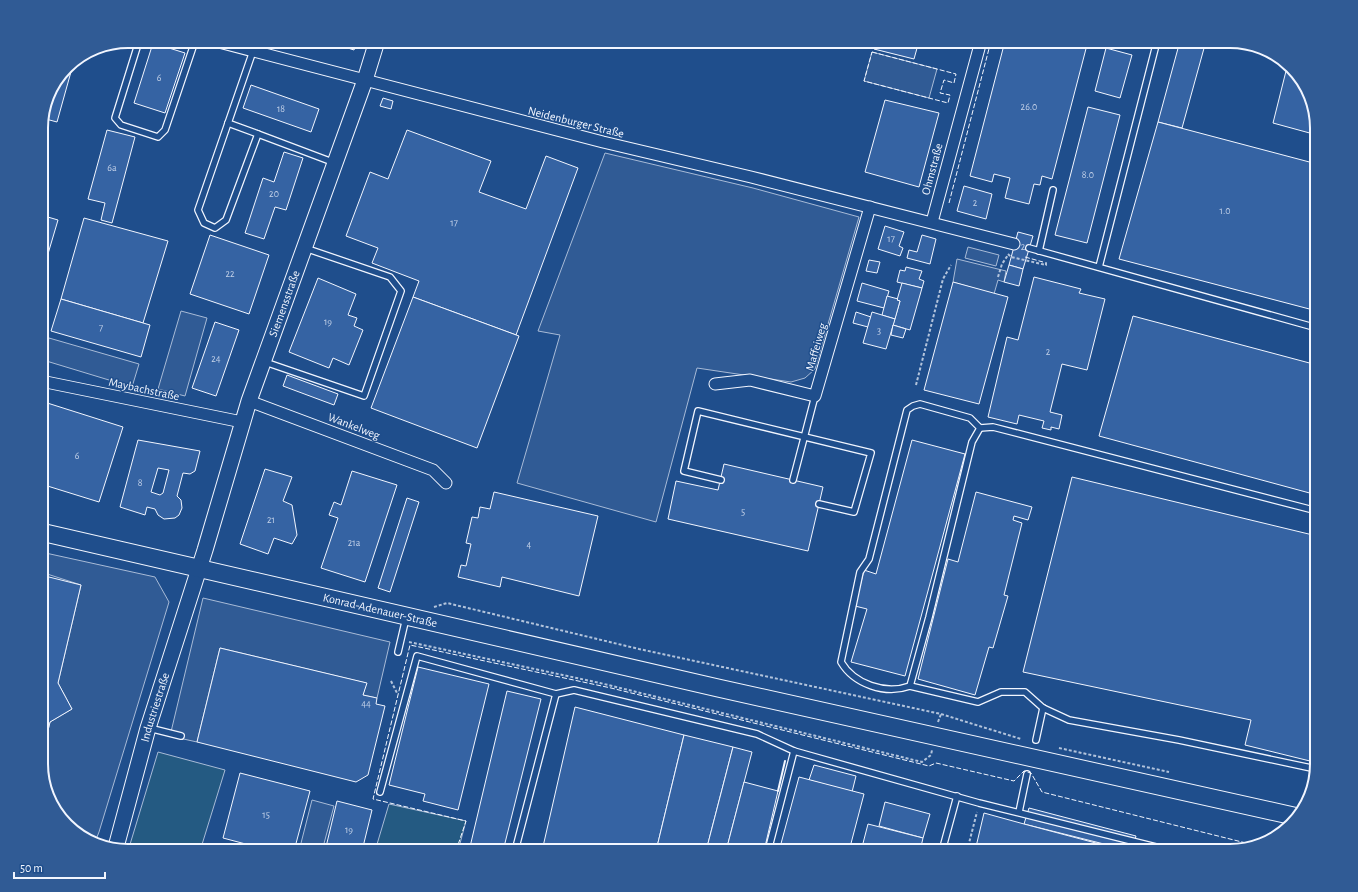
<svg xmlns="http://www.w3.org/2000/svg" width="1358" height="892" font-family="'Alegreya Sans',sans-serif">
	<style>
		.green { fill: #245a82; stroke: #a8bbd7 }
		.parking { fill: #305b95; stroke: #a8bbd7 }
		.building { fill: #3563a3; stroke: #f2f6ff; fill-rule: evenodd }
		.lines { fill: none; stroke-linecap: round; stroke-linejoin: round }
		.lane-casing { stroke: #f2f6ff; stroke-width: 8 }
		.street-casing { stroke: #f2f6ff; stroke-width: 13 }
		.secondary-casing { stroke: #f2f6ff; stroke-width: 17 }
		.primary-casing { stroke: #f2f6ff; stroke-width: 19 }
		.path { stroke: #b3c4dc; stroke-width: 2; stroke-dasharray: 3 2; stroke-linecap: butt }
		.lane { stroke: #1f4e8c; stroke-width: 5.5 }
		.street { stroke: #1f4e8c; stroke-width: 11 }
		.secondary { stroke: #1f4e8c; stroke-width: 15 }
		.primary { stroke: #1f4e8c; stroke-width: 17 }
		.fence { stroke: #f2f6ff; stroke-width: 1; stroke-dasharray: 5 2; stroke-linecap: butt }
		.wall { stroke: #f2f6ff; stroke-width: 2 }
		.labels { text-anchor: middle; dominant-baseline: central; stroke-width: 3; stroke-linejoin: round; paint-order: stroke }
		.number-label { font-size: 10px; fill: #c3d1e8 }
		.street-label { font-size: 12px; fill: #f2f6ff; stroke: #1f4e8c }
		.rim { fill: none; stroke: #f2f6ff; stroke-width: 2 }
	</style>
	<rect width="100%" height="100%" fill="#1f4e8c"/>
	<g class="green">
		<polygon points="158,752 225,770 200,851 128,851"/>
		<polygon points="389,804 466,821 458,851 375,851"/>
	</g>
	<g class="parking">
		<polygon points="872,52 937,69 929,98 864,81"/>
		<polygon points="605,153 753,188 859,217 815,369 805,378 791,382 697,368 656,522 517,483 560,335 538,331"/>
		<polygon points="968,247 999,255 996,266 965,258"/>
		<polygon points="957,259 1006,271 1004,282 998,280 994,294 953,282"/>
		<polygon points="181,311 207,318 185,396 158,389"/>
		<polygon points="49,338 139,364 132,387 43,360"/>
		<polygon points="41,552 155,577 169,602 99,832 97,837 93,841 80,837 52,807 41,770 41,760 50,722 72,709 58,683 81,585 41,572"/>
		<polygon points="203,598 390,642 377,698 363,695 366,683 220,648 197,742 170,736"/>
		<polygon points="312,800 334,806 322,851 299,851"/>
		<polygon points="206,845 230,851 204,851"/>
	</g>
	<g class="building">
		<polygon points="326,41 357,41 354,50"/>
		<polygon points="876,41 919,41 914,59 874,49"/>
		<polygon points="1005,41 1088,41 1052,179 1042,176 1040,185 1034,184 1029,204 1005,198 1010,178 994,174 992,182 970,176"/>
		<polygon points="1180,41 1206,41 1182,128 1158,122"/>
		<polygon points="153,43 185,53 165,113 134,103"/>
		<polygon points="1106,48 1132,55 1120,98 1095,91"/>
		<polygon points="74,61 57,122 42,118 48,94 67,66"/>
		<polygon points="1286,71 1295,73 1306,85 1317,127 1317,135 1273,123"/>
		<polygon points="251,85 319,109 311,132 243,108"/>
		<polygon points="383,98 393,101 391,109 380,106"/>
		<polygon points="885,100 939,113 919,187 865,172"/>
		<polygon points="1088,107 1120,115 1087,243 1055,235"/>
		<polygon points="1158,122 1317,164 1317,311 1119,259"/>
		<polygon points="107,130 135,137 112,223 101,220 105,203 88,199"/>
		<polygon points="407,130 491,161 479,192 526,209 546,156 578,168 516,335 413,297 419,281 372,263 378,248 346,236 370,172 388,179"/>
		<polygon points="284,152 303,158 286,210 275,207 264,239 245,233 263,178 274,182"/>
		<polygon points="964,186 992,194 986,219 957,211"/>
		<polygon points="41,215 58,220 45,264 41,263"/>
		<polygon points="84,218 168,241 143,323 61,299"/>
		<polygon points="885,226 904,232 899,246 903,248 900,256 878,249"/>
		<polygon points="1018,232 1033,236 1023,269 1009,265"/>
		<polygon points="210,235 269,255 249,314 190,294"/>
		<polygon points="922,235 936,239 930,264 907,258 909,250 917,252"/>
		<polygon points="869,260 880,262 877,273 866,271"/>
		<polygon points="1009,265 1023,269 1019,286 1004,282"/>
		<polygon points="906,267 922,271 919,279 924,281 922,288 897,282 900,270 905,271"/>
		<polygon points="1034,277 1081,289 1079,293 1105,299 1087,370 1062,364 1050,412 1062,415 1059,429 1051,427 1051,430 1042,428 1044,421 1019,415 1017,424 988,417 1007,337 1018,340"/>
		<polygon points="318,278 356,294 348,315 357,318 354,326 363,330 349,365 333,358 329,368 289,352"/>
		<polygon points="953,282 1008,297 979,404 924,390"/>
		<polygon points="862,283 889,291 884,308 857,301"/>
		<polygon points="902,283 922,288 910,330 893,325 900,301 897,300"/>
		<polygon points="887,296 898,299 897,300 900,301 895,319 882,315"/>
		<polygon points="413,297 519,336 477,448 371,408"/>
		<polygon points="61,299 150,325 141,357 51,331"/>
		<polygon points="856,312 871,317 868,327 853,323"/>
		<polygon points="872,312 895,319 886,349 863,343"/>
		<polygon points="1133,316 1317,365 1317,495 1099,436"/>
		<polygon points="215,322 239,330 216,396 192,388"/>
		<polygon points="893,325 906,329 903,338 891,335"/>
		<polygon points="287,375 338,394 334,405 283,386"/>
		<polygon points="41,401 123,427 99,502 41,484"/>
		<path d="M138,440l62,11 -5,20 -5,3 -7,-1 -6,23 4,4 1,8 -3,7 -4,3 -11,1 -6,-4 -3,-6 -8,-2 -2,8 -25,-8zM158,468l11,2 -6,23 -3,2 -9,-3z"/>
		<polygon points="912,440 965,454 905,676 851,662 867,609 855,606 864,570 876,574"/>
		<polygon points="724,464 823,487 808,551 668,519 676,481 718,490"/>
		<polygon points="265,469 292,477 283,501 292,505 297,535 292,544 274,538 268,554 240,544"/>
		<polygon points="352,471 397,485 365,582 321,568 338,518 329,515 334,502 341,505"/>
		<polygon points="1072,477 1317,536 1317,751 1314,762 1245,745 1251,720 1023,672"/>
		<polygon points="494,492 598,516 579,596 502,577 500,587 458,577 461,565 466,566 471,544 466,543 472,517 478,518 480,507 490,509"/>
		<polygon points="976,492 1032,507 1028,520 1014,516 1013,520 1022,523 1004,595 1008,596 993,648 989,647 975,695 918,679 948,559 958,562"/>
		<polygon points="407,498 419,502 390,592 378,588"/>
		<polygon points="41,575 81,585 58,683 72,709 50,722 41,760"/>
		<polygon points="220,648 367,683 363,695 377,698 376,704 385,706 368,775 356,782 197,742"/>
		<polygon points="418,667 489,684 458,810 423,801 425,794 389,785"/>
		<polygon points="507,691 541,699 503,851 469,851"/>
		<polygon points="575,707 684,735 656,851 542,851"/>
		<polygon points="684,735 733,747 706,851 656,851"/>
		<polygon points="733,747 752,752 726,851 706,851"/>
		<polygon points="814,765 856,776 852,792 809,780"/>
		<polygon points="240,773 310,791 294,851 272,851 223,838"/>
		<polygon points="799,777 864,794 849,851 779,851"/>
		<polygon points="744,782 778,791 764,851 726,851"/>
		<polygon points="337,801 372,810 362,851 325,851"/>
		<polygon points="885,802 930,814 923,838 879,826"/>
		<polygon points="1029,808 1136,836 1132,851 1024,824"/>
		<polygon points="984,813 1024,824 1126,851 975,851"/>
		<polygon points="868,824 923,838 920,851 861,851"/>
	</g>
	<g class="lines">
		<defs>
			<g id="lane">
				<polyline points="139,41 115,118 121,125 158,137 165,130 195,41"/>
				<polyline points="253,51 198,210 204,223 215,228 226,220 258,134 335,163"/>
				<polyline points="228,123 258,134"/>
				<polyline points="1029,248 1317,328"/>
				<polyline points="1039,251 1053,190"/>
				<polyline points="1099,267 1157,41"/>
				<polyline points="265,362 364,396 401,291 390,277 305,248"/>
				<polyline points="721,480 684,471 698,411 871,453 854,512 819,504"/>
				<polyline points="793,480 815,396"/>
				<polyline points="398,652 406,618"/>
				<polyline points="910,686 929,617 972,442 980,428"/>
				<polyline points="149,728 181,736"/>
				<polyline points="1036,740 1043,708"/>
				<path d="M1316,769l-137,-29 -110,-20 -26,-12 -18,-16h-24l-23,10 -68,-16c-25,9 -56,-2 -69,-24l19,-90 9,-13 38,-149 6,-4 7,-2 50,14 10,10 13,-1 324,84"/>
				<polyline points="380,792 417,656 556,694 574,690 757,734 794,751 979,803 1172,851"/>
				<polyline points="1019,812 1027,774"/>
				<polyline points="515,851 556,694"/>
				<polyline points="768,851 794,751"/>
				<polyline points="942,851 957,796"/>
			</g>
			<g id="street">
				<polyline points="215,41 603,142 751,177 1014,244"/>
				<polyline points="932,222 981,41"/>
				<polyline points="41,381 242,422"/>
				<polyline points="715,384 750,380 815,396 870,207"/>
				<polyline points="249,401 433,470 446,483"/>
			</g>
			<g id="secondary">
				<path id="s1" d="M116,847l32,-119 57,-178 44,-149 116,-321 12,-39"/>
			</g>
			<g id="primary">
				<path id="s2" d="M41,532l677,156 580,129"/>
			</g>
		</defs>
		<use href="#lane" class="lane-casing"/>
		<use href="#street" class="street-casing"/>
		<use href="#secondary" class="secondary-casing"/>
		<use href="#primary" class="primary-casing"/>
		<g class="path">
			<polyline points="1008,254 1011,257 1046,265 1046,262"/>
			<polyline points="998,277 1002,264 1008,255"/>
			<polyline points="916,385 943,279 951,265"/>
			<polyline points="434,607 447,603 639,649 941,714 1021,739"/>
			<polyline points="409,642 600,683 922,762 931,755 932,750"/>
			<polyline points="391,681 397,693"/>
			<polyline points="938,722 941,714"/>
			<polyline points="1059,748 1169,772"/>
			<polyline points="967,851 977,812"/>
		</g>
		<use href="#lane" class="lane"/>
		<use href="#street" class="street"/>
		<use href="#secondary" class="secondary"/>
		<use href="#primary" class="primary"/>
		<g class="fence">
			<polygon points="872,52 956,74 954,83 944,80 940,93 950,95 948,103 864,81"/>
			<polyline points="949,203 991,41"/>
			<polyline points="1025,257 1043,262"/>
			<polyline points="456,851 466,821 373,799 410,645 611,688 929,766 936,763 1014,781 1024,771 1031,773 1042,792 1254,845"/>
		</g>
		<polyline class="wall" points="778,791 785,761"/>
	</g>
	<g class="labels">
		<g class="number-label">
			<text x="159" y="78">6</text>
			<text x="1029" y="107">26.0</text>
			<text x="281" y="109">18</text>
			<text x="112" y="168">6a</text>
			<text x="1088" y="175">8.0</text>
			<text x="274" y="194">20</text>
			<text x="975" y="203">2</text>
			<text x="1225" y="211">1.0</text>
			<text x="454" y="223">17</text>
			<text x="891" y="239">17</text>
			<text x="1023" y="247">2</text>
			<text x="230" y="274">22</text>
			<text x="328" y="322">19</text>
			<text x="101" y="328">7</text>
			<text x="879" y="331">3</text>
			<text x="1048" y="352">2</text>
			<text x="216" y="359">24</text>
			<text x="77" y="456">6</text>
			<text x="140" y="483">8</text>
			<text x="743" y="512">5</text>
			<text x="271" y="520">21</text>
			<text x="354" y="543">21a</text>
			<text x="529" y="545">4</text>
			<text x="366" y="704">44</text>
			<text x="266" y="815">15</text>
			<text x="349" y="830">19</text>
		</g>
		<g class="street-label">
			<text transform="translate(576 122) rotate(14)">Neidenburger Straße</text>
			<text transform="translate(932 169) rotate(-75)">Ohmstraße</text>
			<text stroke="none"><textPath href="#s1" startOffset="569">Siemensstraße</textPath></text>
			<text transform="translate(816 347) rotate(-74)">Maffeiweg</text>
			<text transform="translate(144 389) rotate(12)">Maybachstraße</text>
			<text transform="translate(354 426) rotate(21)">Wankelweg</text>
			<text stroke="none"><textPath href="#s2" startOffset="348">Konrad-Adenauer-Straße</textPath></text>
			<text stroke="none"><textPath href="#s1" startOffset="145">Industriestraße</textPath></text>
		</g>
	</g>
	<path d="M0 0H1358V892H0ZM128 48H1230A80 80 0 0 1 1310 128V764A80 80 0 0 1 1230 844H128A80 80 0 0 1 48 764V128A80 80 0 0 1 128 48Z" fill="#305b95" fill-rule="evenodd"/>
	<path class="rim" d="M128 48H1230A80 80 0 0 1 1310 128V764A80 80 0 0 1 1230 844H128A80 80 0 0 1 48 764V128A80 80 0 0 1 128 48Z"/>
	<path d="M14 872v6h91v-6" fill="none" stroke="#f2f6ff" stroke-width="2"/>
	<text x="20" y="872" font-size="12" fill="#f2f6ff" stroke="#1f4e8c" stroke-width="3" paint-order="stroke">50 m</text>
</svg>
